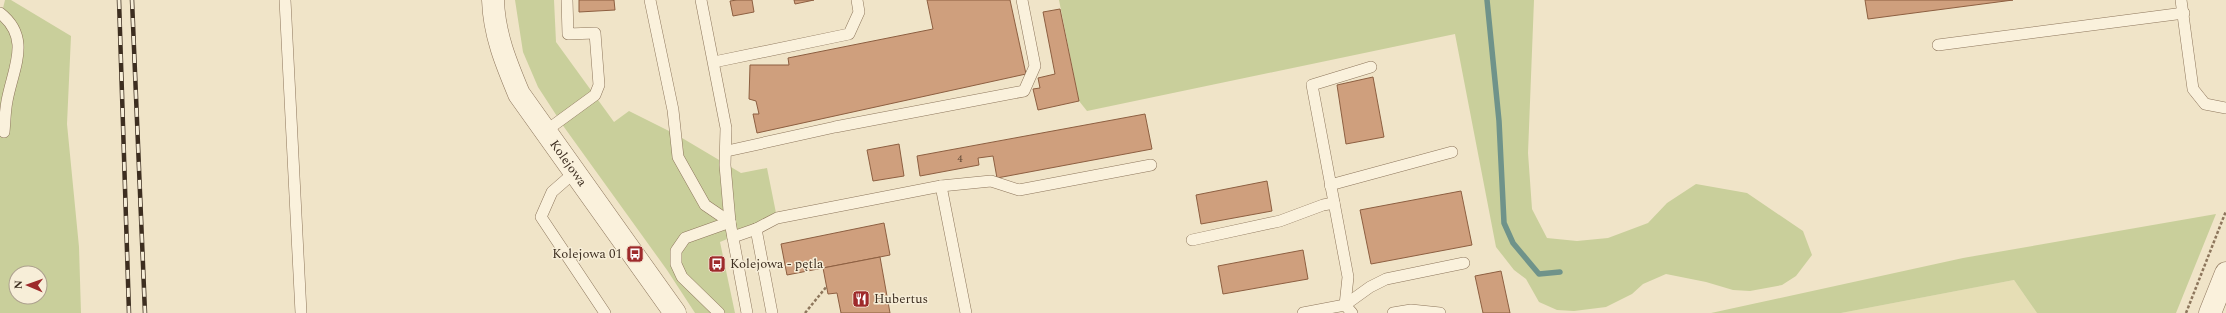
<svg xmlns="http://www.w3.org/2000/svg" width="2226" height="313" font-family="Spectral,serif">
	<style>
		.farmland { fill: #e6deb5 }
		.green { fill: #c9cf9b; fill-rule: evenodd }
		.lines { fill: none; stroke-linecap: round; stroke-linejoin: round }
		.stream { stroke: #6f938a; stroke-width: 5.5 }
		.building { fill: #cf9f7d; stroke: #8d5f41 }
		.service-casing { stroke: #8d765c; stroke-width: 12 }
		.tertiary-casing { stroke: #8d765c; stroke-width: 23 }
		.path { stroke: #8d765c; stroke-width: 2.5; stroke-dasharray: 3 2; stroke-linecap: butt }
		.service { stroke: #faf1dc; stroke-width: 11 }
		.tertiary { stroke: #faf1dc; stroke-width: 22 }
		.rail-casing { stroke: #3d2e20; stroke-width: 4.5 }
		.rail { stroke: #f7eed8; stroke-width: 3; stroke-dasharray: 9; stroke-linecap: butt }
		.labels { text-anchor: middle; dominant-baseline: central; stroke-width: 3; stroke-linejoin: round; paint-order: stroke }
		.number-label { font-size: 11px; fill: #624a37 }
		.street-label { font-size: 13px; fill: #3d2e20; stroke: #f7eed8 }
		.poi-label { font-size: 13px; fill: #3d2e20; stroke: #f7eed8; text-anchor: start }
	</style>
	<rect width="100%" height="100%" fill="#f0e4c8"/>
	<polygon class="farmland" points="2014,280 2037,313 1841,313"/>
	<g class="green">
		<path d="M5,0h6l60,36 -4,88 12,123 2,66h-81v-293zM16,273h24v24h-24z"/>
		<polygon points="515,0 554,0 556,42 614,122 629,111 677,135 741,173 767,168 777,218 720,242 735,313 695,313 667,270 564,127 538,87 523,52"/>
		<polygon points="1059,0 1534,0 1528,153 1532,209 1547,238 1577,241 1608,238 1648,223 1667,203 1696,184 1747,193 1803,231 1812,255 1796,276 1782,285 1750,291 1733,290 1706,282 1666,274 1643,284 1632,294 1606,307 1574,311 1557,310 1539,302 1526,279 1514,270 1496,247 1455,34 1087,111 1079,101"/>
		<polygon points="2216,214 2176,313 2037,313 2014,280 1841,313 1711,313 1963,258"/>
	</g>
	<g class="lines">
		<polyline class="stream" points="1487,0 1499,121 1504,223 1513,243 1539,274 1560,272"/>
	</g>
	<g class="building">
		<polygon points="579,0 614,0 615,10 579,12"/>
		<polygon points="737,0 752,0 754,12 733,16 730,1"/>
		<polygon points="794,0 814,0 795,4"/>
		<polygon points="927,0 1010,0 1026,74 757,133 753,114 759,114 756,101 749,99 750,65 789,65 788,58 933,29"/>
		<polygon points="1865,0 2013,0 1868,19"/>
		<polygon points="1060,9 1079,101 1038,110 1033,89 1040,88 1038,78 1055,74 1043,12"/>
		<polygon points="1373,77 1384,137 1346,144 1337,85"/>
		<polygon points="1145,114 1152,149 997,178 993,156 978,158 979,165 920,176 917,156"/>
		<polygon points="899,144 904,176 873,181 867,150"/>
		<polygon points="1267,181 1272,211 1201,224 1196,195"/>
		<polygon points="1461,191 1472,245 1371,264 1360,210"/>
		<polygon points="884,223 890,255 787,275 781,244"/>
		<polygon points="1303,250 1308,279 1223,294 1218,266"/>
		<polygon points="880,257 890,313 841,313 837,293 828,294 823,268"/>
		<polygon points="1501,271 1510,313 1483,313 1475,276"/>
	</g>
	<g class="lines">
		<defs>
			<g id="service">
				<polyline points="285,0 301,313"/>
				<polyline points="650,0 673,110 678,157 705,205 730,222"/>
				<polyline points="701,0 726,128 725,165 730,222 747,313"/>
				<polyline points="2181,0 2193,89 2205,104 2226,108"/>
				<path d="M0,13c32,25 13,55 7,88 -2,10 -2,21 -3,31"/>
				<polyline points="1938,45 2184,13"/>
				<polyline points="714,62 849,34 859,12 857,0"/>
				<polyline points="547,130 595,95 599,85 595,33 568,34 567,0"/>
				<polyline points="727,151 835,127 1024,91 1035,66 1022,0"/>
				<polyline points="576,171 552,192 541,217 605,313"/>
				<polyline points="1330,185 1452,152"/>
				<polyline points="941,186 966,313"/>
				<polyline points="756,229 772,313"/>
				<polyline points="733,237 756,229 777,218 941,186 991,181 1019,190 1151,165"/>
				<polyline points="1192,240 1280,221 1323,205 1334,203"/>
				<polyline points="1345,305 1348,277 1312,85 1371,67"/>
				<polyline points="1345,305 1370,287 1386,279 1464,263"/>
				<polyline points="719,313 682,277 676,264 676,251 685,238 730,222"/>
				<polyline points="1303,313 1345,305 1352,313"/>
				<polyline points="1393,313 1411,310 1440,313"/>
			</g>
			<g id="tertiary">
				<path id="s1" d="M493,0c1,34 13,63 26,94l156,219"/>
				<polyline points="2210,313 2226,273"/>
			</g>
		</defs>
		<use href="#service" class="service-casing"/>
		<use href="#tertiary" class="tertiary-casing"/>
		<g class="path">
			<polyline points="805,313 827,286"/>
			<polyline points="2186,313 2226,211"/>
		</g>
		<use href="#service" class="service"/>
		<use href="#tertiary" class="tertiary"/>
		<defs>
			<g id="rail">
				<polyline points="119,0 129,313"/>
				<polyline points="132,0 145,313"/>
			</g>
		</defs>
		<use href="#rail" class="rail-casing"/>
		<use href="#rail" class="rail"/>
	</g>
	<defs>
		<symbol id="bus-square" viewBox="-11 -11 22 22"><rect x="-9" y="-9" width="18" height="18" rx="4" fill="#9e2a2b" stroke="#f7eed8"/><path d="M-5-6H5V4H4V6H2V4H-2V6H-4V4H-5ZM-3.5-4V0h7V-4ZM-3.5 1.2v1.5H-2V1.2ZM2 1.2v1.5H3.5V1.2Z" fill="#fff"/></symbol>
		<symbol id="restaurant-square" viewBox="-11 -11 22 22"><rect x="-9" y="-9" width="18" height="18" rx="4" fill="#9e2a2b" stroke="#f7eed8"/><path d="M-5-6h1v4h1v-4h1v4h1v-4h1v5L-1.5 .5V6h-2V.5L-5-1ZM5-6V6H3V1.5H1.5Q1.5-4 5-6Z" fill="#fff"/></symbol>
	</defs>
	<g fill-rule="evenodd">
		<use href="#bus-square" x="625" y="244" width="20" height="20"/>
		<use href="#bus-square" x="707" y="254" width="20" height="20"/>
		<use href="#restaurant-square" x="851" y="289" width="20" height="20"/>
	</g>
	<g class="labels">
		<g class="number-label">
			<text x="960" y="158">4</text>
		</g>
		<g class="street-label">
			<text stroke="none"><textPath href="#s1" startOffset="183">Kolejowa</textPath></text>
		</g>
		<g class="poi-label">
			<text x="622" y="254" text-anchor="end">Kolejowa 01</text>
			<text x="730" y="264">Kolejowa - pętla</text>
			<text x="874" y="299">Hubertus</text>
		</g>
	</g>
	<g transform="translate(28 285) rotate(272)"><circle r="19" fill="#f7eed8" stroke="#ada18e"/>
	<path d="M0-3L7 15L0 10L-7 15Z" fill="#9e2a2b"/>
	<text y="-6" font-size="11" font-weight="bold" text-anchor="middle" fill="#3d2e20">N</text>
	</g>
</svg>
